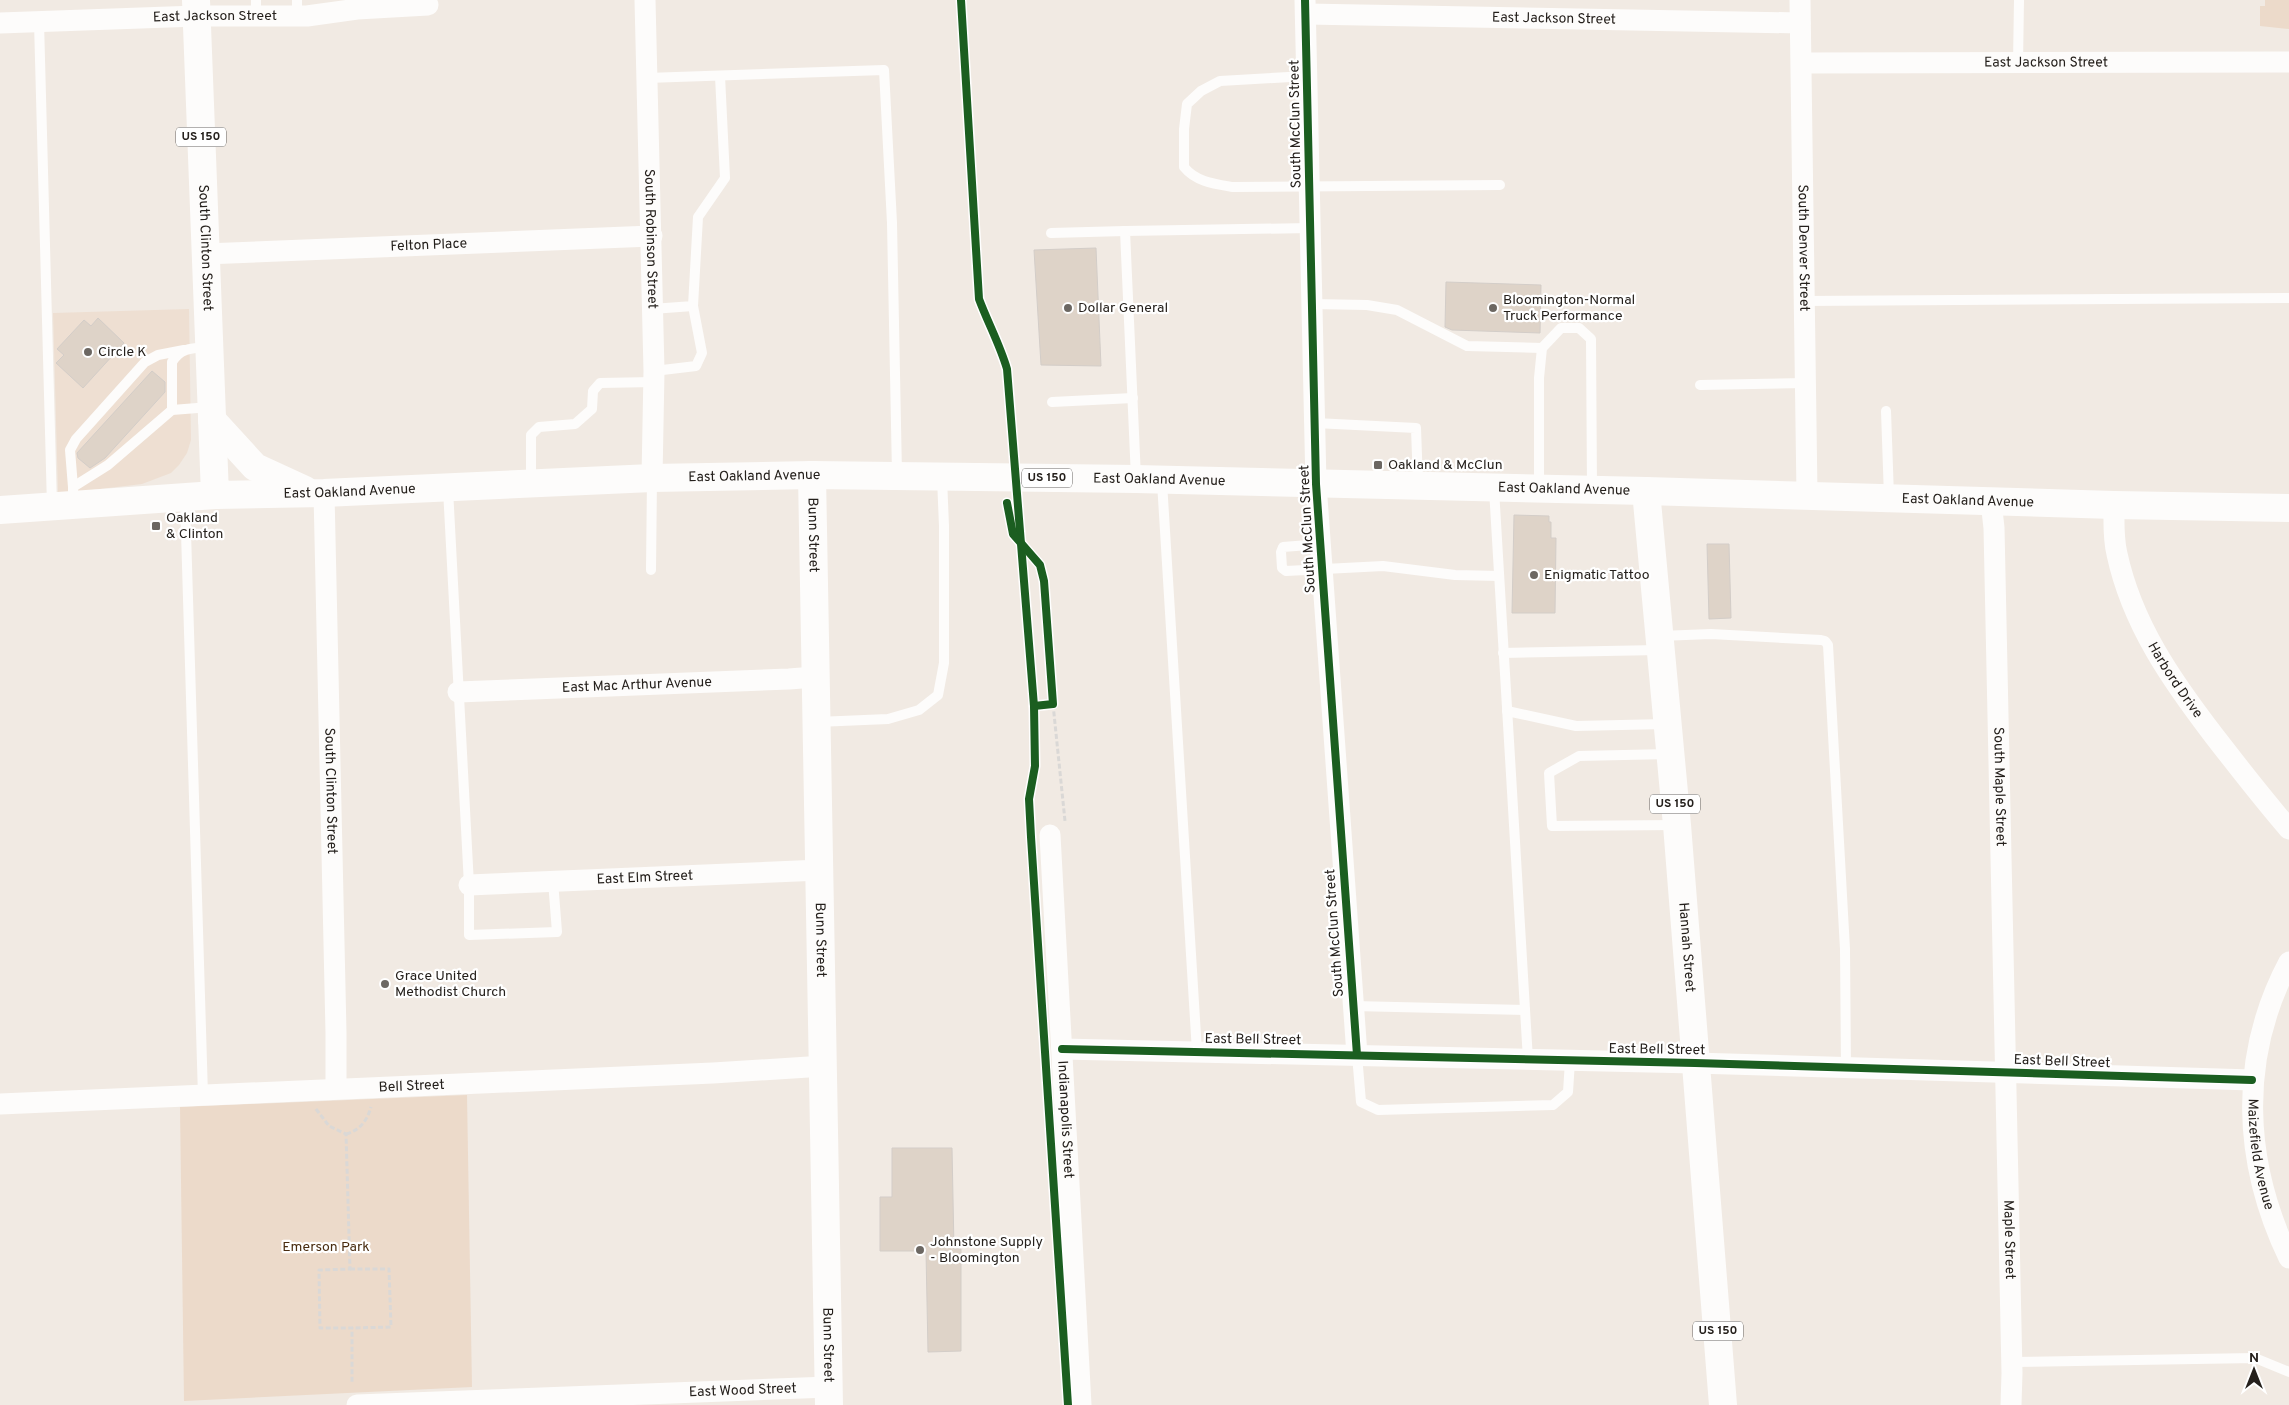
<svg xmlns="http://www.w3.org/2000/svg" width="2289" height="1405" font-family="Overpass,sans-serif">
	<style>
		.built { fill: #eedfd2 }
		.green { fill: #ecdaca }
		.building { fill: #ded3c8; stroke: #d3cdc8 }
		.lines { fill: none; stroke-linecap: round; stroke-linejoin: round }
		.path { stroke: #dad8d6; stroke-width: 3; stroke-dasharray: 5 2.5; stroke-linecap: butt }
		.lane { stroke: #fdfcfb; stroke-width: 10 }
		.street { stroke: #fdfcfb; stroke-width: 21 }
		.secondary { stroke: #fdfcfb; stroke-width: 28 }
		.primary { stroke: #fdfcfb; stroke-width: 28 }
		.cycleway-casing { stroke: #fff; stroke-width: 11 }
		.cycleway { stroke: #1b5e20; stroke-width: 8 }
		.poi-dot { fill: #6c6762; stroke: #fff; stroke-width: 2 }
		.labels { text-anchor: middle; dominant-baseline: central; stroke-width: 4.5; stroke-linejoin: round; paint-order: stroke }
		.shield { fill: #fff; stroke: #666360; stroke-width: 1 }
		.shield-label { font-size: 12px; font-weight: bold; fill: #25201c }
		.street-label { font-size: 14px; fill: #25201c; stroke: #fff }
		.poi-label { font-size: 14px; fill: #25201c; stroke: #fff; text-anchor: start }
		.park-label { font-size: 14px; fill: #492c10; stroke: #fff }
	</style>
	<rect width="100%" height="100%" fill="#f1eae3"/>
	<polygon class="built" points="189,309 191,440 187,453 179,465 171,473 142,484 58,494 53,313"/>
	<g class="green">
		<polygon points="2265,0 2289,0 2289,29 2260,26 2260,6 2265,6"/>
		<polygon points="467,1095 472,1387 184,1401 180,1107"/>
	</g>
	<g class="building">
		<polygon points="1096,248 1101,366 1041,365 1034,250"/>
		<polygon points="1446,282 1541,285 1540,333 1452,330 1445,327"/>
		<polygon points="98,318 124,343 83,388 56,363 64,355 57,349 84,320 91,326"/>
		<polygon points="152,371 165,382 165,392 105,458 90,468 78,458 77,453"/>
		<polygon points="1514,515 1549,516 1549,522 1551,522 1551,538 1556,538 1555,613 1512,613"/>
		<polygon points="1707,544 1729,544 1731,618 1709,619"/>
		<polygon points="892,1148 952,1148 954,1249 961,1249 961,1351 928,1352 926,1251 880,1251 880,1197 892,1197"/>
	</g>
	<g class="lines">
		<g class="path">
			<polyline points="1053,704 1065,821"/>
			<polyline points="316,1109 329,1126 346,1134 350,1269 319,1270 320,1328 352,1328 352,1384"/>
			<path d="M346,1134c14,-4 21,-13 25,-27"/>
			<polyline points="350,1269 389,1269 391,1327 352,1328"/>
		</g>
		<g class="lane">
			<polyline points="256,0 256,17"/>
			<polyline points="297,0 297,16"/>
			<polyline points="39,22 52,506"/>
			<polyline points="2018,64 2019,0"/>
			<path d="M1307,76l-87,5 -19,10 -14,13 -3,25v38c12,15 31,17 49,20l267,-2"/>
			<polyline points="647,78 884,70 892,223 897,474"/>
			<polyline points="1051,233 1125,231"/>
			<polyline points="1804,301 2289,298"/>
			<polyline points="1312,304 1367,305 1397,310 1467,346 1542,348"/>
			<polyline points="652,309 693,306 698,217 725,178 720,76"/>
			<polyline points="654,371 696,366 702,353 693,306"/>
			<polyline points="1700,385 1805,383"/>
			<polyline points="1052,402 1133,398"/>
			<path d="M172,410v-48c8,-14 20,-14 35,-15"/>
			<polyline points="1886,411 1889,497"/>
			<polyline points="1315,423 1416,428 1418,484"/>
			<polyline points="1136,478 1125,231 1310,228"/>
			<polyline points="1162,482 1197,1052"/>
			<polyline points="531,483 531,435 539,427 575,424 592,409 593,391 600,383 654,382"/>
			<polyline points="73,487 70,450 76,439 145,362 158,355 184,350"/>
			<polyline points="1539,487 1539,378 1542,348 1561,328 1579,328 1591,339 1592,488"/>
			<polyline points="448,489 469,885 469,935 557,932 553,881"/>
			<polyline points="1494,489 1528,1060"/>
			<polyline points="73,491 73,487 108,465 172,410 210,407"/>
			<polyline points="185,499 203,1096"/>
			<polyline points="1321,544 1283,547 1281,552 1282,568 1286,571 1383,566 1455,575 1499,576"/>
			<polyline points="651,570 652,479"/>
			<polyline points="1660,636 1711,634 1821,640 1825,641 1828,645 1845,949 1846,1069"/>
			<polyline points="1503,653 1660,650"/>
			<polyline points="1507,711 1576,726 1666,724"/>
			<polyline points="817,722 888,719 919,710 938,695 944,663 944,526 942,478"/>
			<polyline points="1669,754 1579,756 1549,773 1552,826 1677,825"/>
			<polyline points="1353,1006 1525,1010"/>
			<polyline points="1357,1055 1361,1102 1378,1110 1553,1105 1568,1092 1570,1061"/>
			<polyline points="2012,1362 2255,1358 2289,1372"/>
		</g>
		<g class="street">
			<path id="s1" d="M645,0l9,371 -2,107"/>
			<polyline points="1305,0 1316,484 1357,1055"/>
			<path id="s2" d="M1800,0l7,495"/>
			<path id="s3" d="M1306,14l494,9"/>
			<path id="s4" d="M0,23l197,-7h110l50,-7 71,-4"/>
			<path id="s5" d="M1802,63l487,-1"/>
			<path id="s6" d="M205,254l447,-18"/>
			<path id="s7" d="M324,493l12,540v55"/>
			<path id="s8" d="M1991,501l3,27 18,845 -1,32"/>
			<path id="s9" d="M2114,505c0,17 -1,33 3,49 15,70 55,127 98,183 24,31 48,62 74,92"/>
			<path id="s10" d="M458,692l331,-13 26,-2"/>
			<path id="s11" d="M1050,835l31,570"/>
			<path id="s12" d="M469,885l352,-15"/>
			<path id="s13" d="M2289,962c-51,96 -46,200 0,296"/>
			<polyline points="1062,1049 1695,1063 2252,1080"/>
			<path id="s14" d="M0,1104l713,-31 111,-7"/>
			<path id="s15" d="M357,1405l472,-18"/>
		</g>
		<g class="secondary">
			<path id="s16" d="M812,475l17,930"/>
			<path id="s17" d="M1646,491l468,14 175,3"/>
			<polyline points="0,510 215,495"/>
		</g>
		<g class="primary">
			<path id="s18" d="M196,0l19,495 109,-2 328,-15 160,-3 324,4 510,12 31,334 46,580"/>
			<polyline points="212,420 255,467 305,490"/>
		</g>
		<defs>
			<g id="cycleway">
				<path d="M961,0l18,299c9,24 21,46 28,70l27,337 1,60 -6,33 2,38 37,568"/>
				<polyline points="1305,0 1316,484 1357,1055"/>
				<polyline points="1007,503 1013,534 1040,565 1044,581 1053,704 1034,706"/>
				<polyline points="1062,1049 1695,1063 2252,1080"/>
			</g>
		</defs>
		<use href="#cycleway" class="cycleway-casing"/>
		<use href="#cycleway" class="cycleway"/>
	</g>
	<g class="poi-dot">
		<circle cx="1068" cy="308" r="5"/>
		<circle cx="1493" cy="308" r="5"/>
		<circle cx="88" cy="352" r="5"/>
		<rect x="1373" y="460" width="10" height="10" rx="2.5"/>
		<rect x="151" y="521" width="10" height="10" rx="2.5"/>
		<circle cx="1534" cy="575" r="5"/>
		<circle cx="385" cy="984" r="5"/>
		<circle cx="920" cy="1250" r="5"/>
	</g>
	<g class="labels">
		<g class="shield">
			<rect x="176" y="127.5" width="50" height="19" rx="4"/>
			<rect x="1022" y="468.5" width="50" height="19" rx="4"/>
			<rect x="1650" y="794.5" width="50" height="19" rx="4"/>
			<rect x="1693" y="1321.5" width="50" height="19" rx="4"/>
		</g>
		<g class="shield-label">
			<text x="201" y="137">US 150</text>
			<text x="1047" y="478">US 150</text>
			<text x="1675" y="804">US 150</text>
			<text x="1718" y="1331">US 150</text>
		</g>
		<g class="street-label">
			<text stroke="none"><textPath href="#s4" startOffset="215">East Jackson Street</textPath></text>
			<text stroke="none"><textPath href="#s3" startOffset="248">East Jackson Street</textPath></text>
			<text stroke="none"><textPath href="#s5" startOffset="244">East Jackson Street</textPath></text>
			<text transform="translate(1296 124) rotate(-91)">South McClun Street</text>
			<text stroke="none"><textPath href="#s1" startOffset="239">South Robinson Street</textPath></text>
			<text stroke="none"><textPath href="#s6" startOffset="224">Felton Place</textPath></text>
			<text stroke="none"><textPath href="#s18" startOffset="248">South Clinton Street</textPath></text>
			<text stroke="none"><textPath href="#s2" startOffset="248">South Denver Street</textPath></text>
			<text stroke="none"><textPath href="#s18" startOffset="1035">East Oakland Avenue</textPath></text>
			<text stroke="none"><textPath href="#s18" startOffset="1440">East Oakland Avenue</textPath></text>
			<text stroke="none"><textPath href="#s18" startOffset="1845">East Oakland Avenue</textPath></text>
			<text stroke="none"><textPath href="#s18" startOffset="630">East Oakland Avenue</textPath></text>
			<text stroke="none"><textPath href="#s17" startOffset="322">East Oakland Avenue</textPath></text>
			<text transform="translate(1308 529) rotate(-93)">South McClun Street</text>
			<text stroke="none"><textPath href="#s16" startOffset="60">Bunn Street</textPath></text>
			<text stroke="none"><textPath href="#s9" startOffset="189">Harbord Drive</textPath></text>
			<text stroke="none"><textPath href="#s10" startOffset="179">East Mac Arthur Avenue</textPath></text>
			<text stroke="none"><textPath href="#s8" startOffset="286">South Maple Street</textPath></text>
			<text stroke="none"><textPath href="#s7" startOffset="298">South Clinton Street</textPath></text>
			<text stroke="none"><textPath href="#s12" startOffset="176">East Elm Street</textPath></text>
			<text transform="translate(1335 933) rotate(-94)">South McClun Street</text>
			<text stroke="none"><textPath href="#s16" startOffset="465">Bunn Street</textPath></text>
			<text stroke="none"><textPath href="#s18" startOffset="2385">Hannah Street</textPath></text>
			<text transform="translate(1253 1040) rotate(1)">East Bell Street</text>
			<text transform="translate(1657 1050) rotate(1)">East Bell Street</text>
			<text transform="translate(2062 1062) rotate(2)">East Bell Street</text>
			<text stroke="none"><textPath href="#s14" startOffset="412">Bell Street</textPath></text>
			<text stroke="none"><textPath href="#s11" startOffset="285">Indianapolis Street</textPath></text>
			<text stroke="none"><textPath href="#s13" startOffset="199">Maizefield Avenue</textPath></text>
			<text stroke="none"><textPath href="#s8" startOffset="739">Maple Street</textPath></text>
			<text stroke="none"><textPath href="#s16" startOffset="870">Bunn Street</textPath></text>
			<text stroke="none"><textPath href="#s15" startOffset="386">East Wood Street</textPath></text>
		</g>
		<g class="poi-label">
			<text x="1503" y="300">Bloomington-Normal<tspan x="1503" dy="16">Truck Performance</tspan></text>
			<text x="1078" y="308">Dollar General</text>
			<text x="98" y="352">Circle K</text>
			<text x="1388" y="465">Oakland &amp; McClun</text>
			<text x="166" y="518">Oakland<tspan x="166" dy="16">&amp; Clinton</tspan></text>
			<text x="1544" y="575">Enigmatic Tattoo</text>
			<text x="395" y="976">Grace United<tspan x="395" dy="16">Methodist Church</tspan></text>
			<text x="930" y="1242">Johnstone Supply<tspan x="930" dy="16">- Bloomington</tspan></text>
		</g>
		<g class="park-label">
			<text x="326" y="1247">Emerson Park</text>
		</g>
	</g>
	<g transform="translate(2254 1370)" stroke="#ffffff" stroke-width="4" paint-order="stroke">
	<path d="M0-4L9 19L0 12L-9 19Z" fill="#25201c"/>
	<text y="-8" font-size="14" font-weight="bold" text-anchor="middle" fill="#25201c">N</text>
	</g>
</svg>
